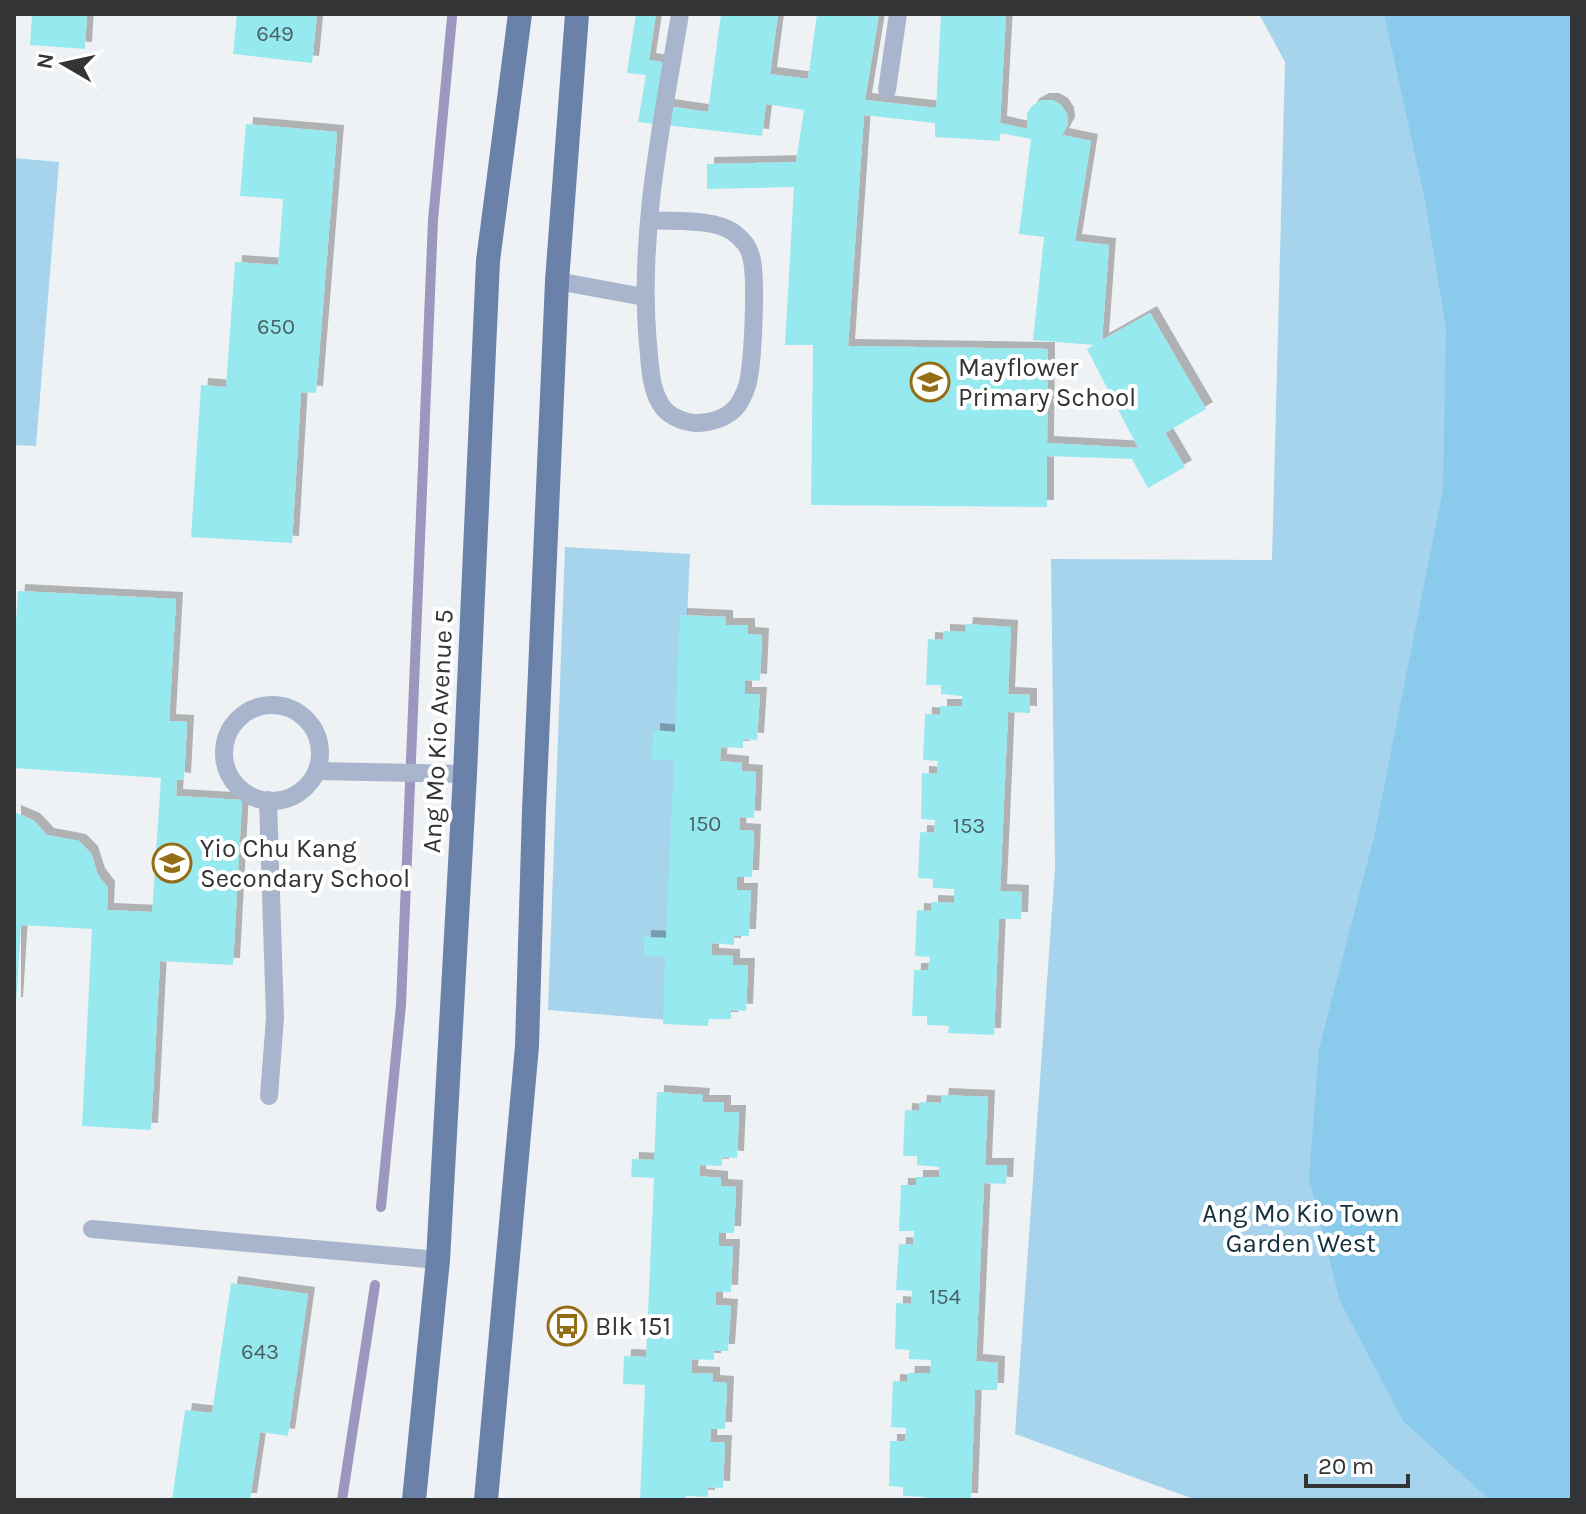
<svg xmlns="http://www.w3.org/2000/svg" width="1586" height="1514" font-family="Karla,sans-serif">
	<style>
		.green { fill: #a6d4ec }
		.forest { fill: #8acaec }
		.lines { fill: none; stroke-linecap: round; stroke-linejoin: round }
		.stream { stroke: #9d97c0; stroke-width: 10 }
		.building { fill: #97e9f0; fill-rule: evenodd; filter: url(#shadow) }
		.lane { stroke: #a8b5cc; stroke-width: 18 }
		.primary { stroke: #6a81aa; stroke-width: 24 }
		.labels { text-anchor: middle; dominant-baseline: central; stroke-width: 8; stroke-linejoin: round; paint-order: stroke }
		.number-label { font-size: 22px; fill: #4c6164 }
		.poi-label { font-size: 26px; fill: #333435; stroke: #fff; text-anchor: start }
		.street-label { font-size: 26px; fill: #333435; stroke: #fff }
		.park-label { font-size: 26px; fill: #12303f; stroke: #fff }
	</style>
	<defs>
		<filter id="shadow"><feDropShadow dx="7" dy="-7" stdDeviation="0" flood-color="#0004"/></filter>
	</defs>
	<rect width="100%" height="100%" fill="#eff2f4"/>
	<g class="green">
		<polygon points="1259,14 1572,14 1572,1500 1196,1500 1015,1434 1055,868 1051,559 1272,560 1285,62"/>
		<polygon points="14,158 59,162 36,446 14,445"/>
		<polygon points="565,547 690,554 668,1020 548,1010"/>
	</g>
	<polygon class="forest" points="1384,14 1572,14 1572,1500 1490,1500 1403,1421 1340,1301 1309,1179 1319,1049 1374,837 1443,490 1446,328 1425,200"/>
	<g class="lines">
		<g class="stream">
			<polyline points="381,1207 401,1005 433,220 452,17"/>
			<polyline points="342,1500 375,1285"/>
		</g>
	</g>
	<g class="building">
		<polygon points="32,14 87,14 85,49 30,45"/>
		<polygon points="237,14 317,14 312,63 233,54"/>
		<path d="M636,14h20l-7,46 18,3 -7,42 48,7 13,-98h57l-8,60 38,5 9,-65h62l-14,86 71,8 5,-94h65l-6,109 27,6v-16l6,-8 9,-5h10l9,5 6,9 1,10 -6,11 29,6 -16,100 34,4 -7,95 48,-27 56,96 -41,24 20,34 -37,21 -16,-29 -85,-3v51l-236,-2 2,-160h-28l9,-158 -87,2v-25l89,-2 8,-52 -38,-6 -4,32 -124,-14 8,-47 -19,-2zM864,115l71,8v14l65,4v-8l31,6 -12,95 25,3 -11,103 61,5 -7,4 51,99 -91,-5 1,-94 -200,-3z"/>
		<polygon points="246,124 337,132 316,393 301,392 292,543 191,537 201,385 226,387 235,262 278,265 283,199 240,196"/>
		<polygon points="18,591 176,599 169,721 187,722 184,780 177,779 176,796 242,800 233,965 160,961 151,1130 82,1126 92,929 21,925 16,1004 14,1004 14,812 33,820 47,835 79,841 91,853 98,875 108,888 107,910 152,912 161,778 14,768 14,653"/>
		<polygon points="680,615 726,617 726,625 748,625 748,634 762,635 760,681 745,680 745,694 760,694 757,740 743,739 743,748 721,747 720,761 742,763 742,771 756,772 754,818 740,817 739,830 754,831 752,877 737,877 737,890 751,890 749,936 734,936 734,945 712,943 712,955 733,956 733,965 748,965 746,1011 731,1010 731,1019 709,1019 708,1026 663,1024 665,957 644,955 644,937 666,938 674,760 652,759 653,730 675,732"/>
		<polygon points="966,624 1011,627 1008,694 1030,695 1030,713 1008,712 1000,891 1022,892 1021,919 999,919 994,1035 948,1033 949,1026 927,1025 927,1016 912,1016 914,970 928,970 930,957 915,956 917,910 931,911 931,902 954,903 954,889 933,888 933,879 918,878 920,832 934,833 935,820 921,819 922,773 937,774 938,761 923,760 925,714 940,715 940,706 962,706 962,696 941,694 941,685 926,685 928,639 943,640 943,631 965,632"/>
		<polygon points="657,1092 703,1095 702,1102 724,1102 724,1112 739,1112 737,1158 722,1157 722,1166 700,1165 699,1176 721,1178 721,1186 736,1187 734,1233 719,1233 719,1246 733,1246 731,1292 716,1291 716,1305 731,1306 728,1351 714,1351 714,1360 692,1359 691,1373 713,1374 713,1382 727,1383 725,1429 711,1429 710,1442 725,1442 723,1488 708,1487 708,1497 686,1496 685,1500 640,1500 645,1385 623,1384 624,1356 646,1357 654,1178 631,1177 632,1159 654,1160"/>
		<polygon points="942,1095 988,1097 985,1165 1007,1165 1006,1184 984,1183 976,1361 998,1363 997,1390 975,1390 971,1500 925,1500 925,1497 903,1496 903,1487 889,1486 890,1441 905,1441 906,1428 891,1427 893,1381 907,1382 908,1373 930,1373 931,1360 909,1359 909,1350 895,1349 896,1303 911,1304 912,1291 896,1290 899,1244 913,1245 914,1231 899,1231 901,1185 916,1185 916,1177 939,1177 939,1167 917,1165 917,1156 903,1156 905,1110 919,1111 920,1102 941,1103"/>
		<polygon points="231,1283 308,1294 288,1436 260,1432 250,1500 172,1500 185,1410 212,1413"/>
	</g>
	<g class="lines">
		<g class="lane">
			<polyline points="887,90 898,14"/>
			<path d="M650,220c25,2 62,-2 83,12 8,6 16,15 18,24 6,21 2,98 -2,121 -1,9 -6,20 -11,28 -10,13 -27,18 -43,18 -13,-1 -29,-8 -35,-20 -10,-17 -10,-39 -12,-59 -10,-110 14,-221 32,-330"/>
			<polyline points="557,281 644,297"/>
			<circle cx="272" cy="753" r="48"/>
			<polyline points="317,771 465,774"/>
			<polyline points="268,800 275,1018 269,1096"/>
			<polyline points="92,1229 438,1260"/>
		</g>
		<g class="primary">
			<polyline points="414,1500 438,1260 465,774 488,261 520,14"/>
			<polyline points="486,1500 527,1046 534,810 557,281 577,14"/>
		</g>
	</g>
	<defs>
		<symbol id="school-ring" viewBox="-11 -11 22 22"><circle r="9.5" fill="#fff" stroke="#936e16" stroke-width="1.5"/><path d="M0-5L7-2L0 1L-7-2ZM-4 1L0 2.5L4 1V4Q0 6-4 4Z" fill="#936e16"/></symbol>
		<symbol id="bus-ring" viewBox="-11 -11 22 22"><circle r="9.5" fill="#fff" stroke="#936e16" stroke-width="1.5"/><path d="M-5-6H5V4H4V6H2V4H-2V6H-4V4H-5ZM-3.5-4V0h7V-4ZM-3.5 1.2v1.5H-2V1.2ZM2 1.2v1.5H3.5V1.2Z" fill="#936e16"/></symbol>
	</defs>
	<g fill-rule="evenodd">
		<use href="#school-ring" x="908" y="360" width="44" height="44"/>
		<use href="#school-ring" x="150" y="841" width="44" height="44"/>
		<use href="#bus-ring" x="545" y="1304" width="44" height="44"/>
	</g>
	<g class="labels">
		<g class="number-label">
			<text x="275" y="34">649</text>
			<text x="276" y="327">650</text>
			<text x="705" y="824">150</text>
			<text x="969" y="826">153</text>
			<text x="945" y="1297">154</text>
			<text x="260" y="1352">643</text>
		</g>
		<g class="poi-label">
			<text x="958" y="367">Mayflower<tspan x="958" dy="30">Primary School</tspan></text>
			<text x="200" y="848">Yio Chu Kang<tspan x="200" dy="30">Secondary School</tspan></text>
			<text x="595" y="1326">Blk 151</text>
		</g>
		<g class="street-label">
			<text transform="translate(438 731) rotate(-87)">Ang Mo Kio Avenue 5</text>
		</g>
		<g class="park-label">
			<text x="1301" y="1213">Ang Mo Kio Town<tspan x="1301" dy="30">Garden West</tspan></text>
		</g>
	</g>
	<rect width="1586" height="1514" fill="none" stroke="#333435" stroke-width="32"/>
	<g transform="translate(64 64) rotate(279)" stroke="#ffffff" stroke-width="6" paint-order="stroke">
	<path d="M0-6L14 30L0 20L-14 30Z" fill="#333435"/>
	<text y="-12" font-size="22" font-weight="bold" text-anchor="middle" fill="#333435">N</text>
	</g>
	<path d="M1306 1474v12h102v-12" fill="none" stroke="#333435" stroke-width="4"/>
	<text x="1318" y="1474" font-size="24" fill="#333435" stroke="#ffffff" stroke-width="6" paint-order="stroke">20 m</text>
</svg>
